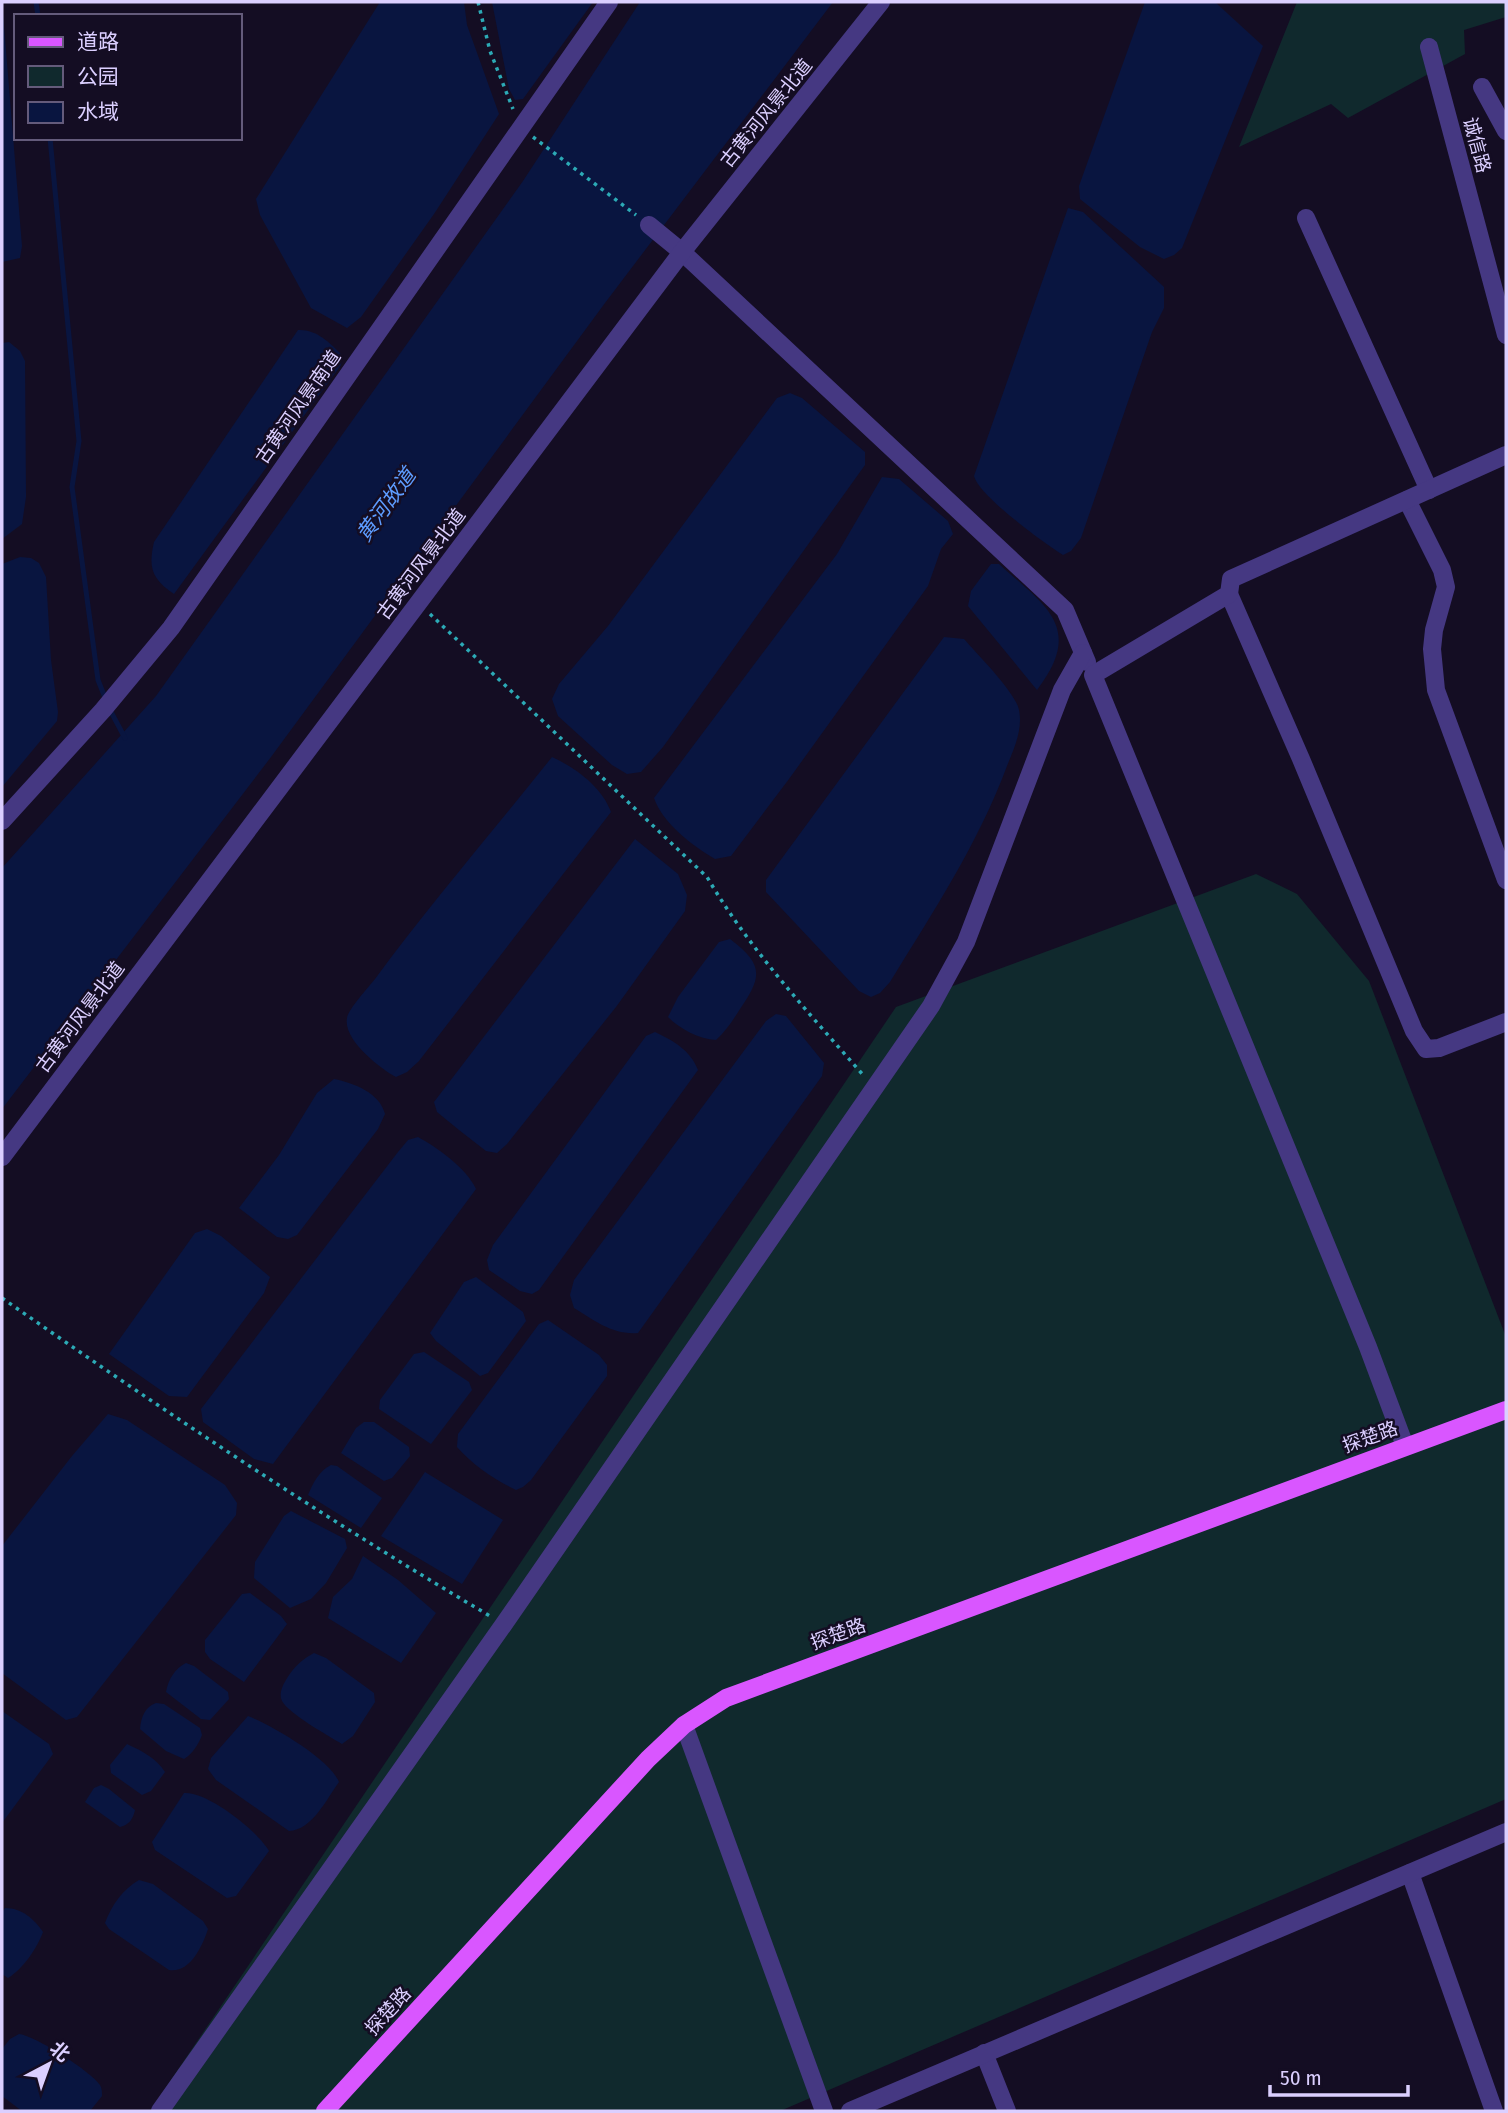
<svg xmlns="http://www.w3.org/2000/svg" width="1508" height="2113" font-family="'Fira Sans Condensed','Noto Sans SC',sans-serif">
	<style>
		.green { fill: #10292d }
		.water { fill: #091540 }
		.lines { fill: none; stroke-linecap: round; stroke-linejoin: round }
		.stream { stroke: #091540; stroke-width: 5 }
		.path { stroke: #2caab6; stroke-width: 3.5; stroke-dasharray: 3.5 5; stroke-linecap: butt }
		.minor { stroke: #453882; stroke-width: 18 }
		.major { stroke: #d956ff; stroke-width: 18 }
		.labels { text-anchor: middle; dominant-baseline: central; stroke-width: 5; stroke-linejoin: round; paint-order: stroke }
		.street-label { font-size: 19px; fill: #dbcfff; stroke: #140d23 }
		.water-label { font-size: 21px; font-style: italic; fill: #5d9cff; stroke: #140d23 }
	</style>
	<rect width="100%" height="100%" fill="#140d23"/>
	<g class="green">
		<polygon points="1297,2 1506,2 1506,17 1464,30 1465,54 1348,118 1331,104 1239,147"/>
		<polygon points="1256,874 1297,894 1369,981 1506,1337 1506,1799 780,2111 150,2111 896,1007"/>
	</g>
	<g class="water">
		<polygon points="2,2 22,246 20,258 2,262"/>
		<polygon points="380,2 464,2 467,25 499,114 434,214 361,317 347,328 311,308 260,215 256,199"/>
		<polygon points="492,2 593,2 523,99 515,100 509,89"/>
		<polygon points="640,2 833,2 605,303 271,757 2,1109 2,868 156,696 523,181"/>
		<polygon points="1145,2 1215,2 1263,46 1182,248 1174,255 1164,259 1140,247 1080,199 1079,186"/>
		<path d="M1068,208l15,4 81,75v21l-12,24 -71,206 -10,13 -8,4c-19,-12 -84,-59 -89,-79z"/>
		<path d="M298,330c18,-1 31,12 44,25l-1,10 -167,229c-22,-15 -26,-26 -20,-52z"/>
		<polygon points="9,342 20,351 25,361 26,497 22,524 2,539 2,343"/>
		<polygon points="790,393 802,398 865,452 865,465 663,747 641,772 627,774 612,765 558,716 552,699 559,684 608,626 777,398"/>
		<path d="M882,477l17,2 49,42 5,13 -12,15 -13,37 -139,193 -58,77 -16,3c-23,-14 -52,-35 -61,-61l183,-244z"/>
		<polygon points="20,557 31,558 39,563 46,577 51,660 58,712 57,721 2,787 2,564"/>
		<path d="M991,564h8c46,42 86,63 38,126l-69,-84 3,-15z"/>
		<path d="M944,637l20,2c13,15 52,54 55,71 4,20 -5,38 -12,56 -29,78 -74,146 -117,216l-10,11 -9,4 -12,-6 -93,-99v-12z"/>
		<path d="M552,757c24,11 50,30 59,55l-192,249 -12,11 -11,5c-16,-9 -53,-37 -49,-59 2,-10 21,-30 28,-39 56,-76 118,-148 177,-222z"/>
		<polygon points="635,839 678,874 687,895 685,911 616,1007 507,1144 497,1153 486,1151 459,1130 437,1112 434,1102"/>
		<path d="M730,939c33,25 33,37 10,70 -7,11 -14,22 -24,31 -17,-1 -36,-11 -48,-23l10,-20 41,-55z"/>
		<path d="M776,1014l10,2 38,47 -2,13 -184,257c-25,2 -43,-12 -64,-25l-4,-13 4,-15 192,-259z"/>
		<path d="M655,1032c19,9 35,18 43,38l-159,220 -7,4 -12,-3 -31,-21 -2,-10 6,-15 153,-209z"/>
		<path d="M334,1079c20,4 46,14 51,35l-7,15 -81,106 -9,4 -11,-2 -38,-29 40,-53 38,-62z"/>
		<path d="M418,1137c20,11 48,31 58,52l-203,275 -19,-5 -51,-37 -2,-13 197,-257 10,-12z"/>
		<polygon points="207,1229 221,1236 270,1277 264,1293 187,1397 169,1396 109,1354 195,1233"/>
		<polygon points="476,1277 523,1312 526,1321 488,1373 480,1376 436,1341 430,1333 464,1282"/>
		<path d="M548,1320l51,35 8,10v11l-76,104 -8,7 -7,3c-23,-11 -42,-24 -59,-43l1,-13 81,-110z"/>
		<polygon points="424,1352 469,1382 472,1390 431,1444 379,1409 380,1400 414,1354"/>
		<polygon points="108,1414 127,1420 225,1485 237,1503 236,1515 77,1717 66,1720 2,1673 2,1546 72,1456"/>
		<polygon points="364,1422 374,1422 409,1447 410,1456 392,1478 384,1481 341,1453 356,1428"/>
		<path d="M331,1465l6,1 45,32 -21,30 -53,-33c5,-12 11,-24 23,-30z"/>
		<polygon points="425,1472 503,1520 462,1584 381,1536"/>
		<polygon points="291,1511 345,1539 347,1548 326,1583 311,1599 290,1608 254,1578 255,1562 284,1516"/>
		<polygon points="363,1556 398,1580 436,1613 401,1663 328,1618 333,1597 352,1579"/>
		<polygon points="250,1593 281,1616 287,1624 244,1682 210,1659 205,1652 205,1640 242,1594"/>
		<path d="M314,1653l12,5 48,35 1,9 -22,34 -11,8c-13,-8 -53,-30 -60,-43 -4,-9 2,-18 7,-26 7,-10 14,-16 25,-22z"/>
		<path d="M186,1663l8,3 34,26 1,7 -19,21 -9,-1 -35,-27c2,-12 9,-24 20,-29z"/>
		<path d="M156,1703l8,1 36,24 2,7c-4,10 -9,18 -18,24l-18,-8 -26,-22c1,-12 5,-22 16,-26z"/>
		<polygon points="2,1711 49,1744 53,1754 2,1823"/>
		<path d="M248,1716c23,9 82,43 91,66 -13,18 -27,48 -50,49l-73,-51 -8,-11 3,-11z"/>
		<path d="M127,1744c15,7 29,14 38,28l-14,19 -9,4 -31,-22 -1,-8z"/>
		<path d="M101,1785l8,4 26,21c-2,9 -6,15 -15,17l-35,-25 9,-14z"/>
		<path d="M184,1793c23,-2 74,38 85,58l-33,45 -9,2 -72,-48 -3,-8z"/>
		<path d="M139,1880l14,4 50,37 5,8c-6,18 -18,44 -39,41l-60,-41 -4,-6c6,-17 18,-34 34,-43z"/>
		<path d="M5,1908c17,0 29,11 38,24 -6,16 -20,37 -35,46l-6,-4v-62z"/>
		<path d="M19,2034c15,1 73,38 81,51 2,3 2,8 2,11l-12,15h-68l-20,-15v-47l8,-10z"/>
	</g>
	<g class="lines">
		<g class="stream">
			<polyline points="36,2 38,16"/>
			<polyline points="50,138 79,441 72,487 98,680 106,700"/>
			<polyline points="110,710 125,738"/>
		</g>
		<g class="path">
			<polyline points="478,2 490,51 513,109"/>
			<polyline points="533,137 636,215"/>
			<path d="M430,614l277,263c43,73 101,135 157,199"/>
			<path d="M2,1298c159,111 320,219 488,318"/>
		</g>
		<g class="minor">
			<polyline points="1429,47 1506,335"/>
			<polyline points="1482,87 1506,131"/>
			<polyline points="1306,218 1429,490"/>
			<polyline points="649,225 682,252 1065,610 1087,662"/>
			<polyline points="1407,500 1442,570 1446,587 1434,630 1432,649 1436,690 1506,880"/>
			<polyline points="1229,594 1301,759 1414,1031 1426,1049 1439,1048 1506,1022"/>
			<polyline points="2,821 103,710 171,628 609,2"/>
			<polyline points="2,1157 682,252 881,2"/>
			<polyline points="1405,1446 1368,1347 1093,675 1229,594 1231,579 1506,455"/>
			<polyline points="684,1725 824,2111"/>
			<polyline points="1410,1873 1494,2111"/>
			<polyline points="984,2053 1007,2111"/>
			<polyline points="160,2111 504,1624 931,1006 966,942 1062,690 1083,653"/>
			<polyline points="850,2111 1506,1832"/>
		</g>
		<polyline class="major" points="325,2111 648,1759 684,1725 726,1698 1506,1410"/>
	</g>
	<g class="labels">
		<g class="street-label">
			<text transform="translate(766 113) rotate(-51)">古黄河风景北道</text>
			<text transform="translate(1477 145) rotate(75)">诚信路</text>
			<text transform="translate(298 407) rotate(-55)">古黄河风景南道</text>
			<text transform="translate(421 564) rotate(-53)">古黄河风景北道</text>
			<text transform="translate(80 1017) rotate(-53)">古黄河风景北道</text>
			<text transform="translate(1370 1437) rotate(-20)">探楚路</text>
			<text transform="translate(838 1634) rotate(-20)">探楚路</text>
			<text transform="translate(388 2011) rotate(-48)">探楚路</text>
		</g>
		<g class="water-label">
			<text transform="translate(386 505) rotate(-54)">黄河故道</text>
		</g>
	</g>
	<rect width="1508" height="2113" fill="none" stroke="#dbcfff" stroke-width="7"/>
	<rect x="14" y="14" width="228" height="126" fill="#140d23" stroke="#645b7b" stroke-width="2"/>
	<rect x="28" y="37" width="35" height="10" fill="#d956ff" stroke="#645b7b" stroke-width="2"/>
	<text x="77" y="49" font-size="21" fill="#dbcfff">道路</text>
	<rect x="28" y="66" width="35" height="21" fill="#10292d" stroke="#645b7b" stroke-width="2"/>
	<text x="77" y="84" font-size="21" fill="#dbcfff">公园</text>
	<rect x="28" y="102" width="35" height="21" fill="#091540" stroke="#645b7b" stroke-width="2"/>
	<text x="77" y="119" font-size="21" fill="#dbcfff">水域</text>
	<g transform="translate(49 2064) rotate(41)" stroke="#140d23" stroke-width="5" paint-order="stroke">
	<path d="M0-5L12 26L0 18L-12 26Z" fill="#dbcfff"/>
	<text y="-10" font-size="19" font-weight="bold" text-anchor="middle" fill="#dbcfff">北</text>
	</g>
	<path d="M1270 2085v10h138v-10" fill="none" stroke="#dbcfff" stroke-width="3.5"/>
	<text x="1280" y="2085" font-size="21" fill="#dbcfff" stroke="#140d23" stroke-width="5" paint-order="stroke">50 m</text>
</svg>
